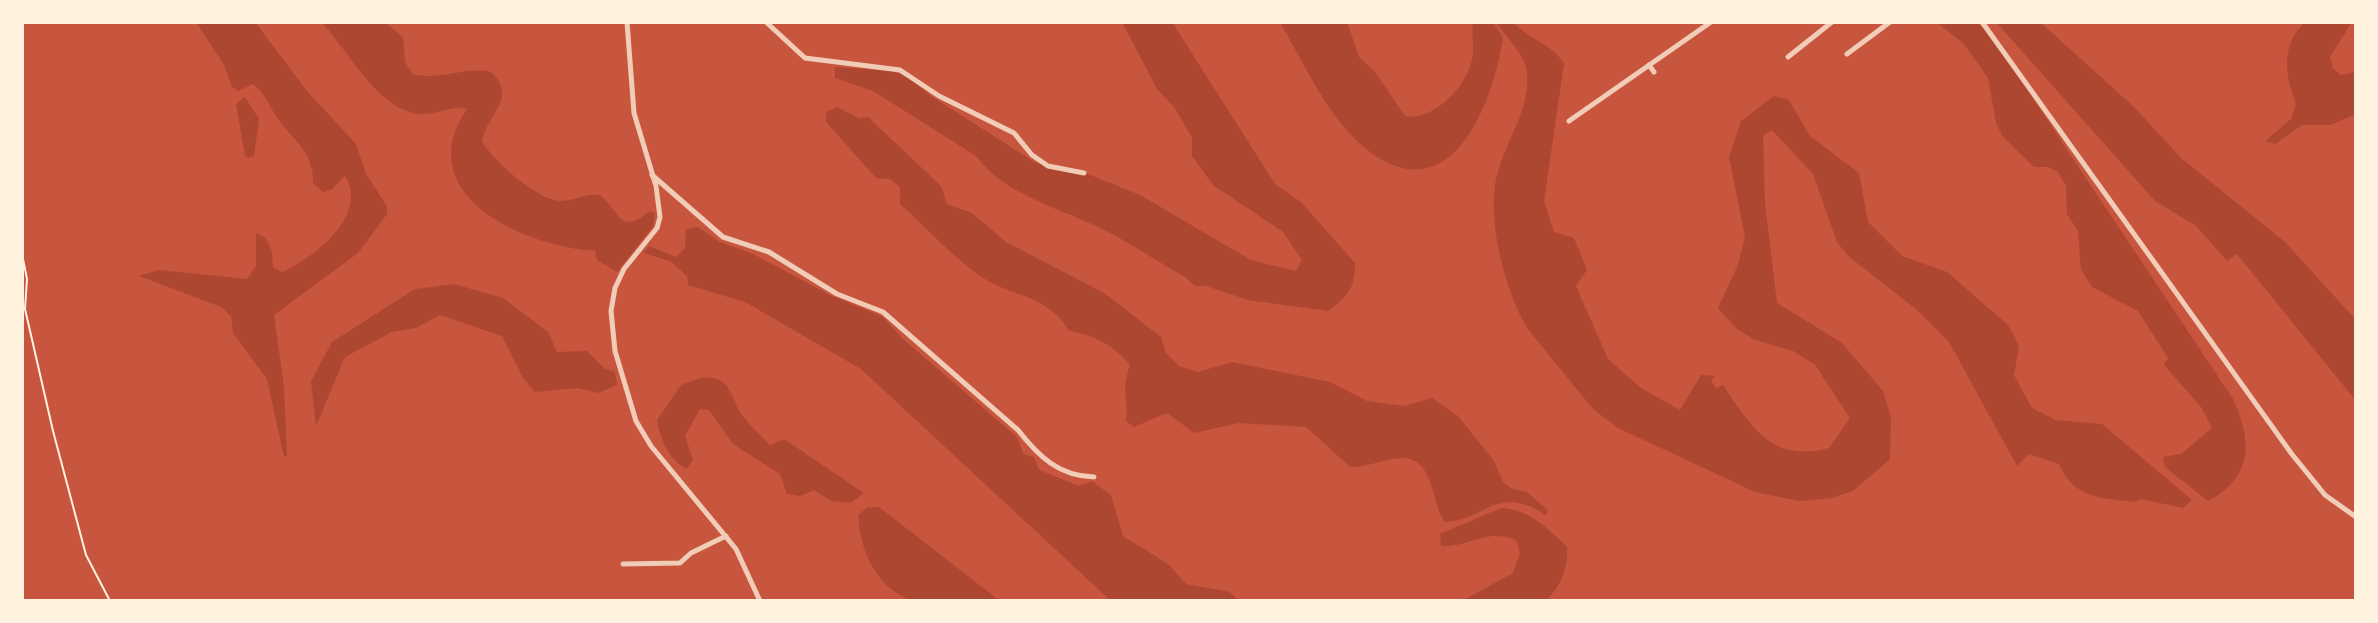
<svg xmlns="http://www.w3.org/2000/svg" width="2378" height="623" font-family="'Sofia Sans Condensed',sans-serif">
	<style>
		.green { fill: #ae4732 }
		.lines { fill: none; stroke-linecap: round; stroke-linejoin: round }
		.path { stroke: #fff3e0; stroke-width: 2 }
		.minor { stroke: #f1ccb7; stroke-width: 5 }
	</style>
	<rect width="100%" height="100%" fill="#c8553d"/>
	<g class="green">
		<path d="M196,22h59l52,69 49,53 10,30 21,32v8l-29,39 -84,62 10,72 3,69 -3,1 -17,-78 -34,-46 -2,-17 -10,-9 -82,-31 20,-6 88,9 9,-13v-33l9,4 7,14 1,16 9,5c32,-14 87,-57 63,-96l-14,14 -8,2 -10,-9c1,-32 -21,-43 -37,-67 -7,-11 -12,-24 -23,-32l-15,7 -6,-4 -8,-22z"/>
		<path d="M321,22h63l19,15 2,25 8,12c27,7 53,-8 78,-2 28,25 -5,44 -9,69 10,19 58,62 80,60 13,-1 25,-8 38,-6 21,18 20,41 50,16l5,2 -2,13 -36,46 -20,-12 -2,-9c-73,-5 -186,-57 -128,-142 -17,-4 -31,7 -48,5 -43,-5 -70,-64 -98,-92z"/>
		<path d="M1122,22h50l103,162 26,18 54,61c0,26 -7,33 -27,48l-80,-11 -42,-14h-11l-10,-9c-27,-15 -53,-33 -81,-47 -43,-22 -97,-33 -128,-74l-103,-65 -38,-13v-11l58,4 19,9 19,16 105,67 37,5 67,27 111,65 45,11 6,-11 -19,-28 -70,-47 -21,-29v-18l-17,-30 -18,-19z"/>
		<path d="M1280,22h67l12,35 16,15 30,44c29,5 61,-29 67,-56 3,-12 -1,-26 1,-38h20l10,15c-9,63 -50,176 -133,115 -41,-31 -65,-87 -90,-130z"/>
		<path d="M1496,22h17c16,18 40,22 51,42l-20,137 10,31 20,6 13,32 -11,16 32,73 33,29 39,22 21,-35 14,1 -4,5 5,7 7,-3c29,43 49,78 106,63l21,-30 -35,-53 -22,-14 -38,-11 -18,-11 -19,-21 20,-43 7,-28 -16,-80 12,-36 33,-25 15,4 21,36 49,37 9,49 34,34 45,16 61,53 11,21 -5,29 18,33 24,12 46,4 90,76 -9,8 -42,-9 -5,3c-34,-4 -62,-3 -77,-38l-30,-10 -12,12 -68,-124 -33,-33 -68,-53 -11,-14 -24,-68 -41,-44 -9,6 2,67 12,100 65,40 41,48 8,26 -1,42 -37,32 -21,7 -33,3 -44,-9 -137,-64 -25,-19 -66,-81c-21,-36 -38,-99 -32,-142 5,-39 39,-77 31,-118 -2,-14 -22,-33 -30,-46z"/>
		<path d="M1936,22h41l15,15 241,362c19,42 21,77 -25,102l-43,-34 -2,-10 18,-3 31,-26 -11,-21 -37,-42 4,-7 -30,-47 -46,-24 -11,-17 -3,-39 -11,-17 -1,-28 -8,-14 -10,-5h-14l-31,-30 -7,-14 -8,-45 -24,-34z"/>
		<polygon points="1996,22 2040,22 2135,108 2180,157 2285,242 2356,320 2356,401 2237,254 2227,261 2196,226 2155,201"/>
		<path d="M2305,22h47l-22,35 3,12 8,6 15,-3v42l-25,11h-29l-27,19 -10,-3 26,-22 5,-15c-11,-29 -16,-58 9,-82z"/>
		<polygon points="245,97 259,119 254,156 249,158 245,156 236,104"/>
		<path d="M837,107l22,11 9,-1 73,69 6,18 25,9 34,29 98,51 57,44 5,16 13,13 19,6 34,-10 98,20 37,19 37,5 28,-8 26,18 36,45 9,21 9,7 15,3 21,18 -2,5c-51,-32 -58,5 -101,7 -15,-19 -9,-64 -44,-64 -17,1 -33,9 -51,9l-44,-40 -67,-4 -45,10 -27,-20 -33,14 -8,-6c3,-26 -6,-26 4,-56 -16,-20 -36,-30 -61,-34 -20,-35 -53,-33 -84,-52 -30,-19 -58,-51 -85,-75v-17l-10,-8 -14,-1 -50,-56v-10z"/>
		<polygon points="698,227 720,242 753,254 828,294 883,317 903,339 1018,438 1023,454 1034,457 1039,470 1079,486 1092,481 1111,495 1123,536 1168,564 1186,584 1230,592 1239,601 1111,601 861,369 745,302 688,285 687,276 670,261 643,253 649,246 676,257 685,248 686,229"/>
		<polygon points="454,284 503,298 548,332 557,352 587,351 605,369 615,372 617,385 598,393 577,388 535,392 523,378 502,336 440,315 416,328 392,332 345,357 316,426 311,381 332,342 415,289"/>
		<path d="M701,378c31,-4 28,19 42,38 8,11 18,20 27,29l14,-6 80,54 -13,10 -20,-2 -17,-11 -14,6 -13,-2 -7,-20 -47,-30 -24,-34 -9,-1 -15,27 8,24 -6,9c-17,-7 -28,-32 -30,-49l24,-35z"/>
		<path d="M868,507h11l121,94h-87c-37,-12 -53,-51 -55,-86z"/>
		<path d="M1501,508c29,2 45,19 66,39 1,23 -5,37 -21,54h-84l51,-28 7,-20 -4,-13c-32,-12 -43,7 -75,6l-1,-12z"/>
	</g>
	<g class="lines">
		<polyline class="path" points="22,254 27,279 25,309 53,431 86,555 110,601"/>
		<g class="minor">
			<polyline points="627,22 634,113 656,186 660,217 657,228 624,269 615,288 611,311 615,351 636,421 651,446 736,549 760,601"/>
			<polyline points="766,22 805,58 900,70 939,96 1014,133 1032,155 1048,166 1084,173"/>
			<polyline points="1982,22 2291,453 2325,495 2356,517"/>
			<polyline points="1847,54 1890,22"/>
			<polyline points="1788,57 1832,22"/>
			<polyline points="1649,65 1654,72"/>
			<polyline points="1569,121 1711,22"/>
			<path d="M652,175l71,62 46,15 68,42 46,18 135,118c21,27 41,46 76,47"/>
			<polyline points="623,564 680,563 691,553 726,536"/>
		</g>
	</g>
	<rect width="2378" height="623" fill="none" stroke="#fff3e0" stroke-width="48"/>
</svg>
